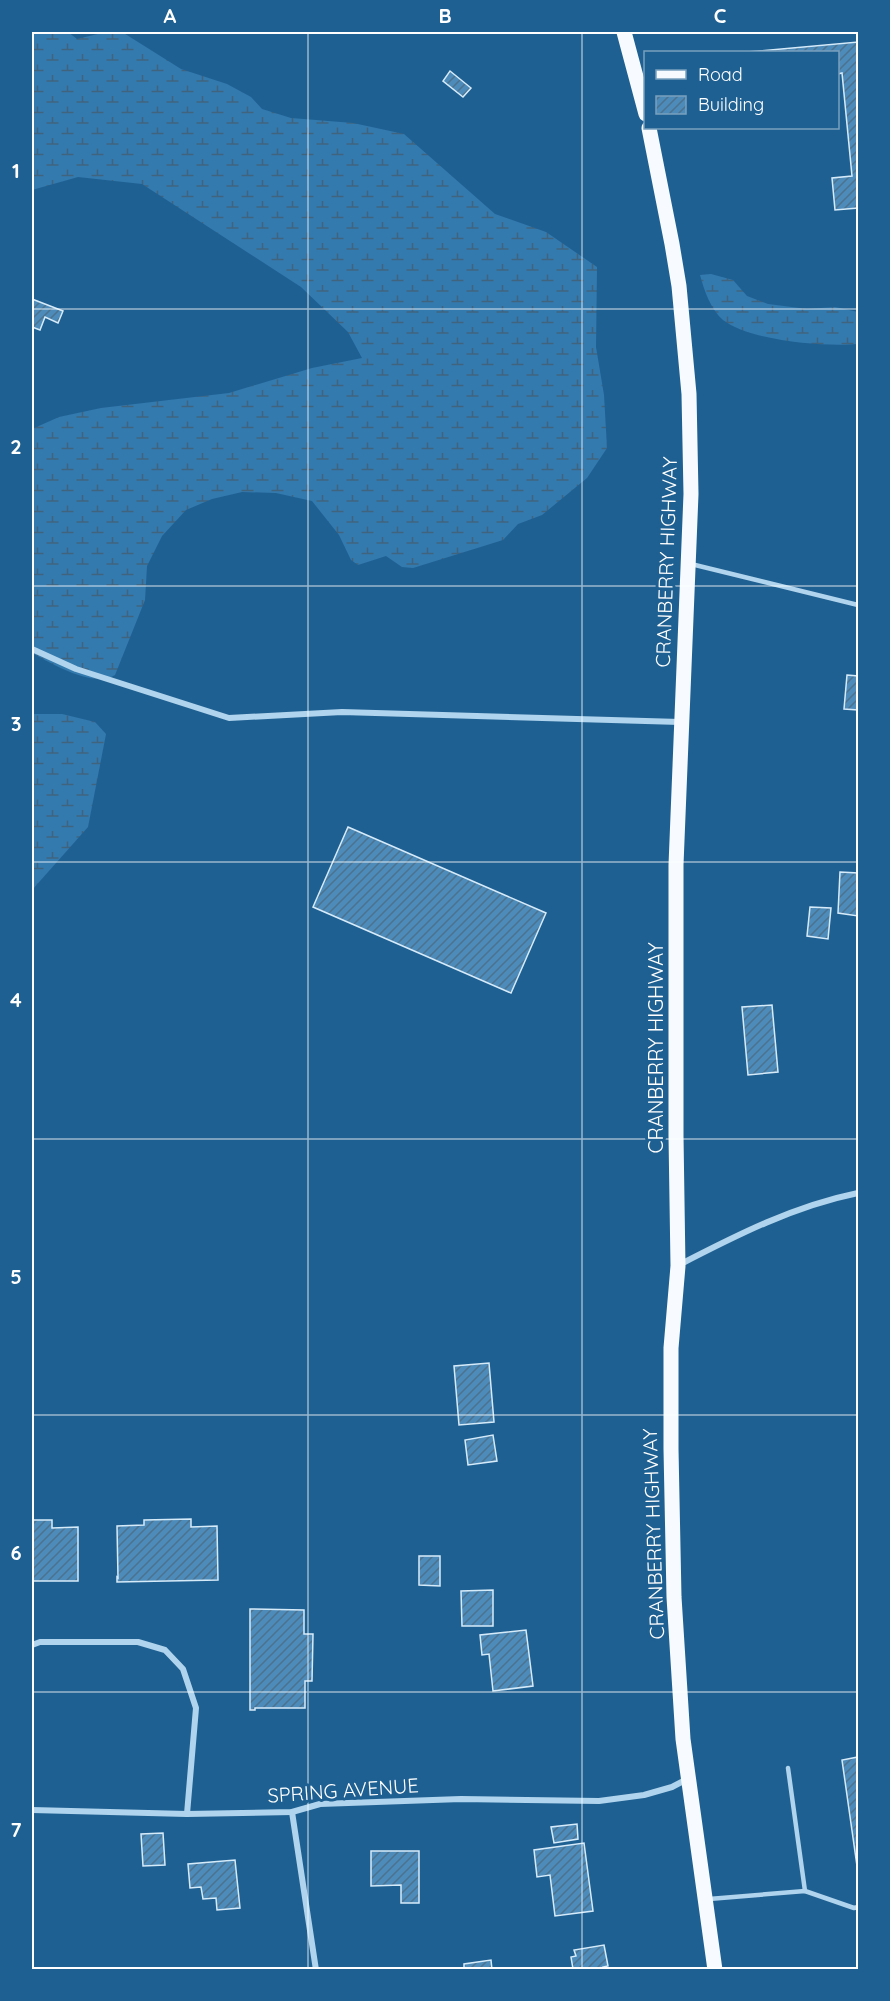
<svg xmlns="http://www.w3.org/2000/svg" width="890" height="2001" font-family="Quicksand,sans-serif">
	<style>
		.wetland { fill: url(#wetland-marsh) }
		.building { fill: url(#building-hatch); stroke: #d6ebfa; stroke-width: 1.5 }
		.lines { fill: none; stroke-linecap: round; stroke-linejoin: round }
		.lane { stroke: #b0d4ed; stroke-width: 4.5 }
		.street { stroke: #b0d4ed; stroke-width: 6 }
		.primary { stroke: #f7fbff; stroke-width: 15 }
		.grid { fill: none; stroke: #fff; stroke-width: 1.5; stroke-opacity: 0.55 }
		.labels { text-anchor: middle; dominant-baseline: central; stroke-width: 6; stroke-linejoin: round; paint-order: stroke }
		.street-label { font-size: 20px; fill: #fff; stroke: #1f6092 }
		.neatline { fill: none; stroke: #fff; stroke-width: 2 }
		.grid-label { font-size: 20px; text-anchor: middle; font-weight: bold; fill: #fff }
	</style>
	<defs>
		<pattern id="wetland-marsh" width="20" height="14" patternUnits="userSpaceOnUse" patternTransform="scale(1.5)"><rect width="20" height="14" fill="#337aaf"/><path d="M1 5h8M5 5V1M11 12h8M15 12V8" fill="none" stroke="#40637e"/></pattern>
		<pattern id="building-hatch" width="6" height="6" patternUnits="userSpaceOnUse" patternTransform="scale(1.5)"><rect width="6" height="6" fill="#4c8bba"/><path d="M-1 1l2-2M0 6l6-6M5 7l2-2" fill="none" stroke="#4c728e"/></pattern>
	</defs>
	<rect width="100%" height="100%" fill="#1f6092"/>
	<g class="wetland">
		<path d="M32,32h36l9,7 29,-7h16l59,37 46,15 24,13 11,12 29,9 62,5 51,11 91,80 51,18 51,35 -1,80 8,48 3,53 -20,30 -45,37 -24,9 -15,16 -90,28 -11,-1 -16,-11 -28,9 -7,-5 -12,-25 -27,-34 -36,-8 -34,-1 -30,7 -26,11 -24,26 -15,30 -2,34 -30,75c-21,14 -64,-12 -83,-22v-224l27,-12 42,-9 128,-15 83,-25 50,-10 -14,-26 -47,-45 -159,-103 -64,-7 -46,13z"/>
		<path d="M711,274l22,6 14,16 21,8 39,5 28,-2 23,5v32c-32,3 -108,-3 -135,-24 -12,-10 -19,-30 -23,-45z"/>
		<polygon points="32,714 62,714 95,722 106,734 88,827 32,890"/>
	</g>
	<g class="building">
		<polygon points="858,42 858,208 835,210 832,178 852,176 842,73 838,74 838,52 747,52"/>
		<polygon points="450,71 471,88 463,97 443,81"/>
		<polygon points="32,299 63,311 58,323 45,317 40,330 32,327"/>
		<polygon points="847,675 858,676 858,710 844,709"/>
		<polygon points="348,827 546,913 511,993 313,907"/>
		<polygon points="840,872 858,873 858,916 838,913"/>
		<polygon points="810,907 831,908 828,939 807,936"/>
		<polygon points="772,1005 778,1072 748,1075 742,1007"/>
		<polygon points="489,1363 494,1422 459,1425 454,1366"/>
		<polygon points="493,1435 497,1461 468,1465 465,1440"/>
		<polygon points="191,1519 191,1527 217,1526 218,1580 117,1582 117,1577 118,1578 117,1526 144,1525 144,1520"/>
		<polygon points="32,1520 52,1520 52,1528 78,1527 78,1581 32,1581"/>
		<polygon points="419,1556 440,1556 440,1586 419,1585"/>
		<polygon points="493,1590 493,1626 462,1626 461,1591"/>
		<polygon points="250,1609 304,1610 304,1634 313,1634 312,1681 305,1681 305,1708 255,1708 255,1710 250,1710"/>
		<polygon points="526,1630 533,1686 493,1691 489,1654 482,1655 480,1635"/>
		<polygon points="858,1757 858,1873 842,1760"/>
		<polygon points="577,1824 578,1839 554,1843 551,1827"/>
		<polygon points="163,1833 165,1865 143,1866 141,1834"/>
		<polygon points="584,1843 593,1911 555,1916 550,1875 537,1877 534,1850"/>
		<polygon points="371,1851 419,1851 419,1903 401,1903 401,1885 371,1886"/>
		<polygon points="235,1860 240,1908 217,1910 216,1898 203,1899 201,1887 190,1888 188,1864"/>
		<polygon points="604,1945 608,1966 603,1967 604,1970 570,1970 573,1969 571,1957 576,1956 574,1950"/>
		<polygon points="491,1960 492,1970 464,1970 464,1964"/>
	</g>
	<g class="lines">
		<g class="lane">
			<polyline points="691,564 858,605"/>
			<polyline points="788,1768 805,1891"/>
			<polyline points="709,1899 805,1891 854,1908 858,1907"/>
		</g>
		<g class="street">
			<polyline points="32,649 76,669 229,718 342,712 680,722"/>
			<path d="M679,1265c58,-30 115,-59 179,-72"/>
			<polyline points="32,1645 40,1642 138,1642 165,1650 183,1669 196,1708 187,1814"/>
			<polyline points="32,1810 187,1814 292,1812 320,1804 461,1799 599,1801 644,1795 672,1787 689,1778"/>
			<polyline points="292,1812 316,1970"/>
		</g>
		<g class="primary">
			<polyline points="624,32 646,114"/>
			<polyline points="649,128 672,244 679,286 689,394 691,494 676,865 676,1136 678,1266 671,1348 671,1449 674,1597 683,1739 715,1970"/>
		</g>
	</g>
	<path class="grid" d="M308,32v1938M582,32v1938M32,309h826M32,586h826M32,862h826M32,1139h826M32,1415h826M32,1692h826"/>
	<g class="labels">
		<g class="street-label">
			<text transform="translate(666 562) rotate(-88)">CRANBERRY HIGHWAY</text>
			<text transform="translate(655 1048) rotate(-90)">CRANBERRY HIGHWAY</text>
			<text transform="translate(653 1534) rotate(-92)">CRANBERRY HIGHWAY</text>
			<text transform="translate(343 1790) rotate(-4)">SPRING AVENUE</text>
		</g>
	</g>
	<rect width="890" height="2001" fill="none" stroke="#1f6092" stroke-width="66"/>
	<rect x="644" y="51" width="195" height="78" fill="#1f6092" stroke="#79a0be" stroke-width="1.5"/>
	<rect x="656" y="70" width="30" height="9" fill="#f7fbff" stroke="#79a0be" stroke-width="1.5"/>
	<text x="698" y="81" font-size="18" fill="#ffffff">Road</text>
	<rect x="656" y="96" width="30" height="18" fill="url(#building-hatch)" stroke="#79a0be" stroke-width="1.5"/>
	<text x="698" y="111" font-size="18" fill="#ffffff">Building</text>
	<rect x="33" y="33" width="824" height="1935" class="neatline"/>
	<g class="grid-label">
		<text x="170" y="23">A</text>
		<text x="445" y="23">B</text>
		<text x="720" y="23">C</text>
		<text x="16" y="178">1</text>
		<text x="16" y="454">2</text>
		<text x="16" y="731">3</text>
		<text x="16" y="1007">4</text>
		<text x="16" y="1284">5</text>
		<text x="16" y="1560">6</text>
		<text x="16" y="1837">7</text>
	</g>
</svg>
